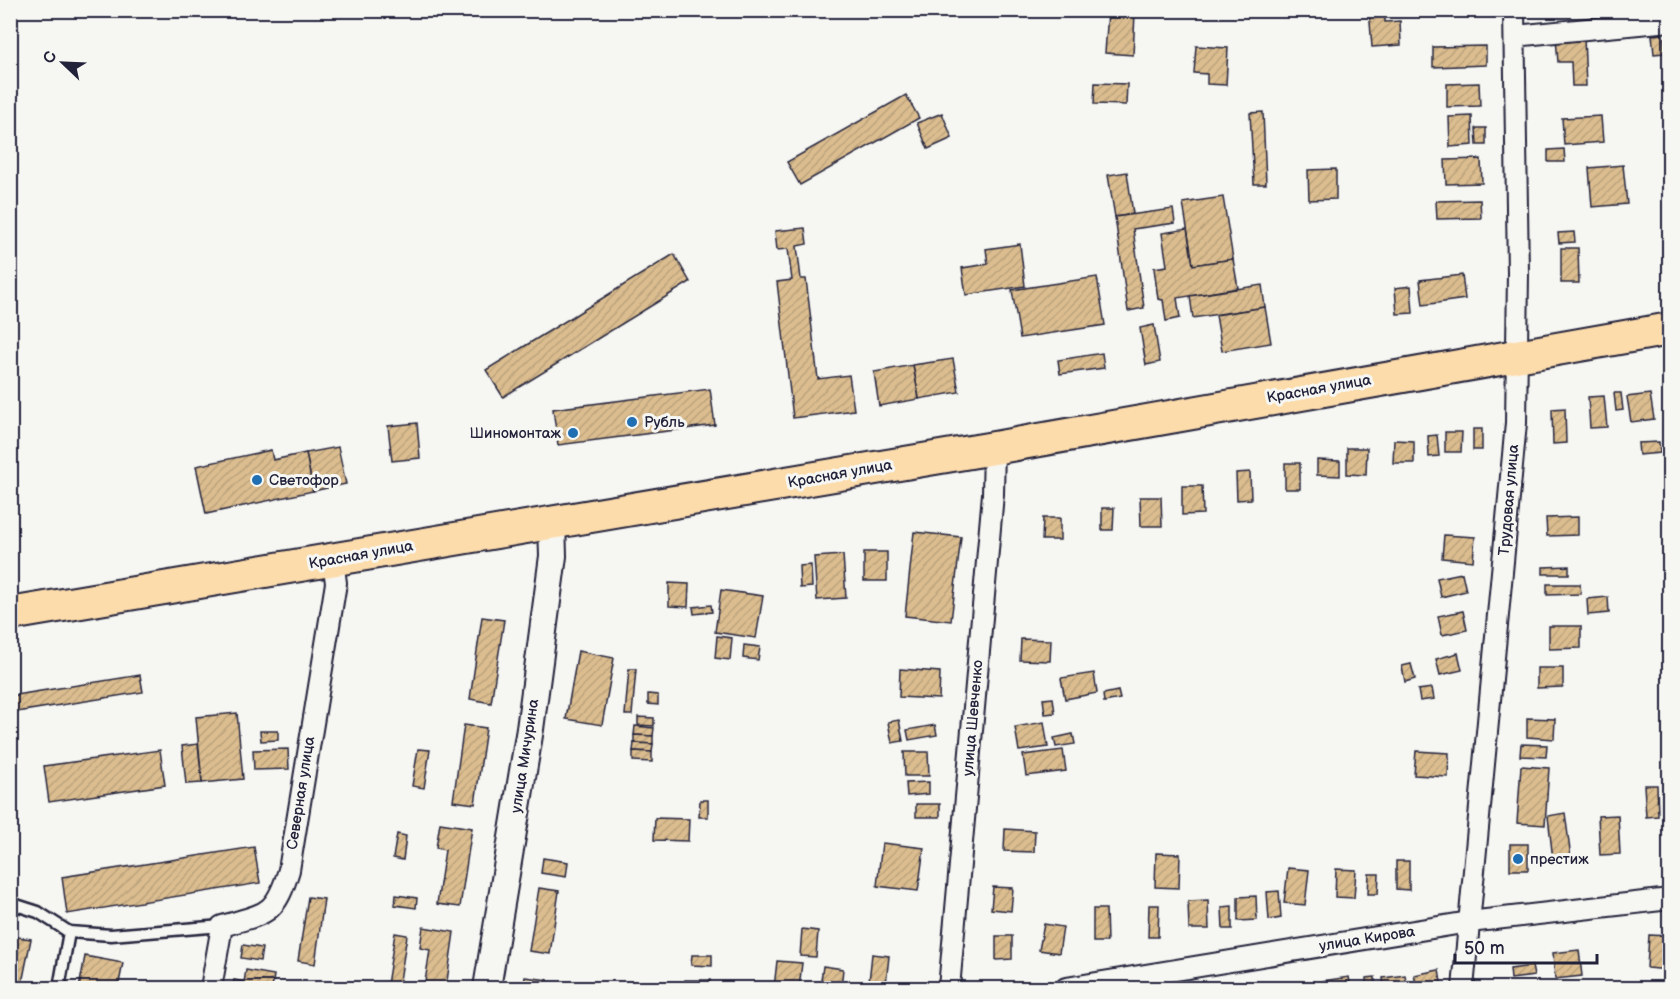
<svg xmlns="http://www.w3.org/2000/svg" width="1680" height="999" font-family="'Balsamiq Sans',sans-serif">
	<style>
		.building { fill: url(#building-hatch); stroke: #22223b; stroke-width: 1.5 }
		.lines { fill: none; stroke-linecap: round; stroke-linejoin: round }
		.service-casing { stroke: #22223b; stroke-width: 15 }
		.minor-casing { stroke: #22223b; stroke-width: 24 }
		.tertiary-casing { stroke: #22223b; stroke-width: 30 }
		.primary-casing { stroke: #22223b; stroke-width: 36 }
		.service { stroke: #f6f6f2; stroke-width: 10 }
		.minor { stroke: #f6f6f2; stroke-width: 20 }
		.tertiary { stroke: #f6f6f2; stroke-width: 26 }
		.primary { stroke: #fddcac; stroke-width: 32 }
		.poi-dot { fill: #1f6fb2; stroke: #f6f6f2; stroke-width: 2 }
		.labels { text-anchor: middle; dominant-baseline: central; stroke-width: 6; stroke-linejoin: round; paint-order: stroke }
		.street-label { font-size: 15px; fill: #22223b; stroke: #f6f6f2 }
		.poi-label { font-size: 15px; fill: #22223b; stroke: #f6f6f2; text-anchor: start }
	</style>
	<defs>
		<pattern id="building-hatch" width="6" height="6" patternUnits="userSpaceOnUse" patternTransform="scale(1.5)"><rect width="6" height="6" fill="#dbbd8f"/><path d="M-1 1l2-2M0 6l6-6M5 7l2-2" fill="none" stroke="#bca27c"/></pattern>
	</defs>
	<rect width="100%" height="100%" fill="#f6f6f2"/>
	<filter id="ink" filterUnits="userSpaceOnUse"><feTurbulence type="fractalNoise" baseFrequency=".0167" numOctaves="2"/><feDisplacementMap in="SourceGraphic" scale="12" xChannelSelector="R" yChannelSelector="G"/><feConvolveMatrix kernelMatrix="1 2 1 2 8 2 1 2 1" color-interpolation-filters="sRGB"/></filter>
	<g filter="url(#ink)">
		<g class="building">
			<polygon points="1369,10 1385,10 1385,22 1400,21 1401,45 1372,47"/>
			<polygon points="1454,10 1486,10 1486,13 1454,14"/>
			<rect x="1625" y="10" width="29" height="8"/>
			<polygon points="1108,12 1135,13 1133,55 1105,53"/>
			<polygon points="1663,34 1665,53 1654,54 1652,35"/>
			<polygon points="1584,37 1586,86 1572,86 1571,62 1558,62 1556,39"/>
			<polygon points="1196,46 1228,48 1226,85 1207,84 1207,74 1194,73"/>
			<polygon points="1486,46 1486,65 1433,67 1433,47"/>
			<polygon points="1095,83 1127,84 1126,105 1094,104"/>
			<polygon points="1479,83 1480,106 1447,107 1447,84"/>
			<polygon points="906,95 919,118 800,185 787,162"/>
			<polygon points="1263,112 1266,184 1254,184 1250,113"/>
			<polygon points="942,113 952,138 928,149 917,123"/>
			<polygon points="1472,116 1473,145 1450,147 1449,117"/>
			<polygon points="1601,116 1603,142 1564,145 1562,118"/>
			<polygon points="1476,128 1486,128 1486,145 1477,145"/>
			<polygon points="1564,149 1565,162 1548,162 1548,150"/>
			<polygon points="1481,159 1482,183 1446,184 1445,160"/>
			<polygon points="1623,165 1627,204 1592,207 1589,168"/>
			<polygon points="1336,169 1336,199 1309,200 1308,170"/>
			<polygon points="1127,172 1133,214 1115,217 1108,175"/>
			<polygon points="1223,197 1233,259 1193,265 1183,203"/>
			<polygon points="1480,200 1481,218 1437,219 1436,201"/>
			<polygon points="1173,209 1175,223 1133,229 1144,308 1128,311 1115,217"/>
			<polygon points="805,228 807,244 797,246 801,279 806,279 818,379 849,375 854,410 793,418 777,282 792,280 788,249 777,250 775,231"/>
			<polygon points="1187,229 1193,265 1233,259 1238,288 1177,298 1180,318 1166,321 1163,300 1158,299 1154,268 1167,266 1162,233"/>
			<polygon points="1574,232 1575,242 1559,243 1558,233"/>
			<polygon points="1664,240 1670,240 1670,269 1666,269"/>
			<polygon points="1020,244 1025,286 966,295 962,268 988,264 986,249"/>
			<polygon points="1561,248 1578,248 1579,283 1561,283"/>
			<polygon points="674,254 690,282 503,397 486,370"/>
			<polygon points="1462,275 1465,299 1423,305 1420,280"/>
			<polygon points="1097,277 1105,325 1020,338 1012,290"/>
			<polygon points="1262,285 1265,307 1193,318 1190,296"/>
			<polygon points="1411,286 1413,313 1397,314 1395,288"/>
			<polygon points="1265,307 1271,343 1222,351 1216,315"/>
			<polygon points="1154,325 1160,362 1146,365 1140,328"/>
			<polygon points="1102,353 1104,368 1060,374 1058,360"/>
			<polygon points="953,359 959,392 919,399 913,365"/>
			<polygon points="913,365 919,399 879,406 874,372"/>
			<polygon points="710,389 715,425 558,445 553,409"/>
			<polygon points="1614,393 1621,393 1623,410 1616,411"/>
			<polygon points="1650,394 1654,419 1631,422 1627,397"/>
			<polygon points="1604,396 1607,427 1590,428 1588,397"/>
			<polygon points="1565,408 1566,443 1553,444 1552,409"/>
			<polygon points="417,423 420,458 392,461 388,426"/>
			<rect x="1473" y="429" width="9" height="21"/>
			<polygon points="1445,432 1462,432 1461,452 1445,452"/>
			<polygon points="1437,435 1439,456 1429,457 1428,436"/>
			<polygon points="1394,440 1414,441 1414,463 1393,463"/>
			<polygon points="1659,442 1660,453 1639,455 1638,443"/>
			<polygon points="338,447 346,484 313,491 306,453"/>
			<polygon points="1347,448 1367,448 1366,475 1347,474"/>
			<polygon points="271,450 273,460 306,453 313,491 206,514 196,466"/>
			<polygon points="1317,460 1340,461 1340,476 1317,475"/>
			<rect x="1285" y="463" width="15" height="26"/>
			<polygon points="1250,472 1251,499 1237,500 1236,473"/>
			<polygon points="1182,486 1202,486 1203,514 1182,515"/>
			<polygon points="1140,497 1161,497 1162,526 1141,526"/>
			<polygon points="1102,508 1114,508 1113,530 1102,530"/>
			<polygon points="1578,517 1578,535 1547,536 1546,518"/>
			<polygon points="1043,518 1060,518 1060,540 1042,540"/>
			<polygon points="914,532 961,537 951,621 905,616"/>
			<polygon points="1444,535 1475,537 1473,561 1442,558"/>
			<rect x="864" y="552" width="23" height="29"/>
			<polygon points="843,555 846,598 817,600 814,557"/>
			<polygon points="811,565 812,587 800,588 799,566"/>
			<polygon points="1569,566 1569,574 1543,574 1543,567"/>
			<polygon points="1462,573 1466,591 1441,597 1437,578"/>
			<polygon points="669,583 689,584 688,607 669,606"/>
			<polygon points="1547,584 1580,584 1581,594 1547,595"/>
			<polygon points="721,590 763,596 756,638 715,632"/>
			<polygon points="1608,597 1609,613 1588,615 1587,599"/>
			<polygon points="711,605 712,612 694,614 693,607"/>
			<polygon points="1463,611 1467,630 1442,635 1438,616"/>
			<polygon points="482,617 504,620 491,703 470,699"/>
			<polygon points="1549,626 1581,626 1581,648 1549,649"/>
			<polygon points="717,636 732,638 730,660 715,658"/>
			<polygon points="1021,639 1051,640 1050,661 1020,660"/>
			<polygon points="744,645 760,647 758,660 743,658"/>
			<polygon points="578,651 614,658 602,725 566,719"/>
			<polygon points="1458,653 1462,670 1440,675 1436,659"/>
			<polygon points="1411,664 1415,679 1405,682 1402,666"/>
			<polygon points="1537,668 1563,668 1563,687 1537,688"/>
			<polygon points="629,669 636,669 632,715 625,715"/>
			<polygon points="900,669 940,672 939,699 899,697"/>
			<polygon points="1094,673 1097,693 1065,699 1061,678"/>
			<polygon points="140,675 143,692 10,713 10,696"/>
			<polygon points="1432,688 1434,699 1420,701 1418,690"/>
			<polygon points="1118,691 1120,699 1104,702 1103,694"/>
			<polygon points="648,694 658,695 658,705 648,704"/>
			<polygon points="1053,698 1055,713 1045,714 1043,699"/>
			<polygon points="237,713 243,779 202,783 196,717"/>
			<polygon points="638,717 654,718 654,726 638,725"/>
			<polygon points="1527,718 1555,719 1554,739 1527,737"/>
			<polygon points="899,720 903,741 892,743 888,722"/>
			<polygon points="1044,722 1048,747 1019,751 1015,727"/>
			<polygon points="464,725 486,728 475,804 453,801"/>
			<polygon points="935,725 937,735 909,740 907,730"/>
			<polygon points="635,726 654,728 653,736 634,735"/>
			<polygon points="260,731 278,731 278,740 261,741"/>
			<polygon points="1073,734 1075,744 1056,747 1054,738"/>
			<polygon points="634,735 653,736 653,744 634,743"/>
			<polygon points="634,743 653,744 652,752 633,751"/>
			<polygon points="198,744 202,783 186,784 182,746"/>
			<polygon points="1521,744 1547,745 1546,757 1520,756"/>
			<polygon points="288,749 289,769 254,770 253,750"/>
			<polygon points="418,749 430,750 424,788 412,786"/>
			<polygon points="160,750 165,785 49,802 44,766"/>
			<polygon points="1063,750 1066,771 1026,776 1023,755"/>
			<polygon points="633,751 652,752 652,762 633,761"/>
			<polygon points="1416,751 1449,753 1448,777 1414,775"/>
			<polygon points="904,752 928,752 929,776 905,776"/>
			<polygon points="1521,766 1549,768 1545,825 1517,823"/>
			<polygon points="929,782 929,794 907,796 906,783"/>
			<polygon points="1644,785 1657,785 1658,816 1646,817"/>
			<polygon points="700,800 708,800 708,817 699,817"/>
			<rect x="916" y="804" width="24" height="13"/>
			<polygon points="1565,813 1571,858 1553,860 1548,816"/>
			<polygon points="1618,815 1620,854 1600,855 1598,816"/>
			<polygon points="655,818 689,819 688,841 654,840"/>
			<polygon points="440,823 472,828 460,907 437,904 445,850 436,848"/>
			<polygon points="1005,829 1035,831 1034,852 1004,851"/>
			<polygon points="397,834 406,836 403,860 393,858"/>
			<polygon points="882,843 924,848 918,891 877,886"/>
			<rect x="1510" y="844" width="18" height="26"/>
			<polygon points="254,847 260,883 67,914 62,877"/>
			<polygon points="1156,853 1180,854 1179,888 1155,887"/>
			<polygon points="543,858 568,862 566,877 541,873"/>
			<polygon points="1396,861 1409,861 1409,890 1396,889"/>
			<polygon points="1288,868 1309,870 1305,905 1284,903"/>
			<polygon points="1336,869 1356,870 1354,898 1335,897"/>
			<polygon points="1369,874 1379,874 1378,894 1368,894"/>
			<polygon points="993,887 1013,888 1011,911 991,909"/>
			<polygon points="539,888 559,891 550,954 529,951"/>
			<polygon points="1279,891 1281,918 1269,920 1267,892"/>
			<polygon points="396,895 417,898 416,908 395,905"/>
			<polygon points="1256,896 1257,920 1238,921 1238,897"/>
			<polygon points="308,897 324,899 315,964 298,961"/>
			<polygon points="1208,900 1209,929 1189,929 1188,901"/>
			<polygon points="1149,905 1159,905 1158,937 1148,937"/>
			<polygon points="1232,906 1232,929 1223,929 1222,907"/>
			<polygon points="1093,909 1106,909 1107,942 1093,942"/>
			<polygon points="1044,924 1063,927 1059,953 1039,950"/>
			<polygon points="423,927 454,932 446,988 424,988 430,950 420,948"/>
			<polygon points="802,929 818,931 816,957 800,956"/>
			<polygon points="395,933 407,935 399,987 387,985"/>
			<polygon points="1649,935 1670,936 1670,970 1647,968"/>
			<polygon points="10,936 31,939 21,988 10,988"/>
			<polygon points="996,936 1012,936 1012,959 996,960"/>
			<polygon points="243,945 262,948 260,961 241,958"/>
			<polygon points="1579,950 1582,976 1555,979 1553,953"/>
			<polygon points="872,954 889,956 886,984 869,982"/>
			<polygon points="692,955 712,955 712,966 691,965"/>
			<polygon points="85,956 123,963 118,988 79,988"/>
			<polygon points="777,961 802,963 799,988 774,988"/>
			<polygon points="823,966 843,969 841,988 820,988"/>
			<polygon points="1532,966 1534,976 1511,979 1510,969"/>
			<polygon points="246,970 274,975 272,988 232,988 234,980 244,982"/>
			<polygon points="1439,970 1442,988 1417,988 1414,975"/>
			<polygon points="1405,975 1407,988 1384,988 1383,978"/>
			<polygon points="525,977 548,980 546,988 523,988"/>
			<polygon points="1349,977 1351,988 1324,988 1323,981"/>
			<polygon points="1375,977 1375,988 1366,988 1366,978"/>
			<rect x="685" y="980" width="25" height="8"/>
		</g>
		<g class="lines">
			<defs>
				<g id="service">
					<polyline points="10,903 38,912 69,932 59,988"/>
					<polyline points="69,932 111,935 222,926"/>
				</g>
				<g id="minor">
					<polyline points="1515,36 1670,21"/>
					<path d="M211,988l11,-62c44,-13 53,-10 67,-56l47,-287 -3,-23"/>
					<polyline points="949,988 993,494 994,448"/>
					<polyline points="1066,988 1469,922 1670,899"/>
					<polyline points="1463,988 1516,423 1518,273 1514,10"/>
				</g>
				<polyline id="tertiary" points="487,988 530,729 553,556 552,522"/>
				<polyline id="primary" points="10,614 994,448 1670,329"/>
			</defs>
			<use href="#service" class="service-casing"/>
			<use href="#minor" class="minor-casing"/>
			<use href="#tertiary" class="tertiary-casing"/>
			<use href="#primary" class="primary-casing"/>
			<use href="#service" class="service"/>
			<use href="#minor" class="minor"/>
			<use href="#tertiary" class="tertiary"/>
			<use href="#primary" class="primary"/>
		</g>
	</g>
	<g class="poi-dot">
		<circle cx="632" cy="422" r="6"/>
		<circle cx="573" cy="433" r="6"/>
		<circle cx="257" cy="480" r="6"/>
		<circle cx="1518" cy="859" r="6"/>
	</g>
	<g class="labels">
		<g class="street-label">
			<text transform="translate(1319 389) rotate(-10)">Красная улица</text>
			<text transform="translate(840 474) rotate(-10)">Красная улица</text>
			<text transform="translate(1509 500) rotate(-85)">Трудовая улица</text>
			<text transform="translate(361 555) rotate(-10)">Красная улица</text>
			<text transform="translate(973 718) rotate(-85)">улица Шевченко</text>
			<text transform="translate(525 756) rotate(-81)">улица Мичурина</text>
			<text transform="translate(301 793) rotate(-81)">Северная улица</text>
			<text transform="translate(1367 939) rotate(-9)">улица Кирова</text>
		</g>
		<g class="poi-label">
			<text x="644" y="422">Рубль</text>
			<text x="561" y="433" text-anchor="end">Шиномонтаж</text>
			<text x="269" y="480">Светофор</text>
			<text x="1530" y="859">престиж</text>
		</g>
	</g>
	<rect width="1680" height="999" fill="none" stroke="#f6f6f2" stroke-width="36"/>
	<rect x="18" y="18" width="1644" height="963" fill="none" stroke="#22223b" stroke-width="2" filter="url(#ink)"/>
	<g transform="translate(63 63) rotate(293)" stroke="#f6f6f2" stroke-width="4.5" paint-order="stroke">
	<path d="M0-4.5L10 22L0 15L-10 22Z" fill="#22223b"/>
	<text y="-9" font-size="16" font-weight="bold" text-anchor="middle" fill="#22223b">С</text>
	</g>
	<path d="M1455 954v9h142v-9" fill="none" stroke="#22223b" stroke-width="3"/>
	<text x="1464" y="954" font-size="18" fill="#22223b" stroke="#f6f6f2" stroke-width="4.5" paint-order="stroke">50 m</text>
</svg>
